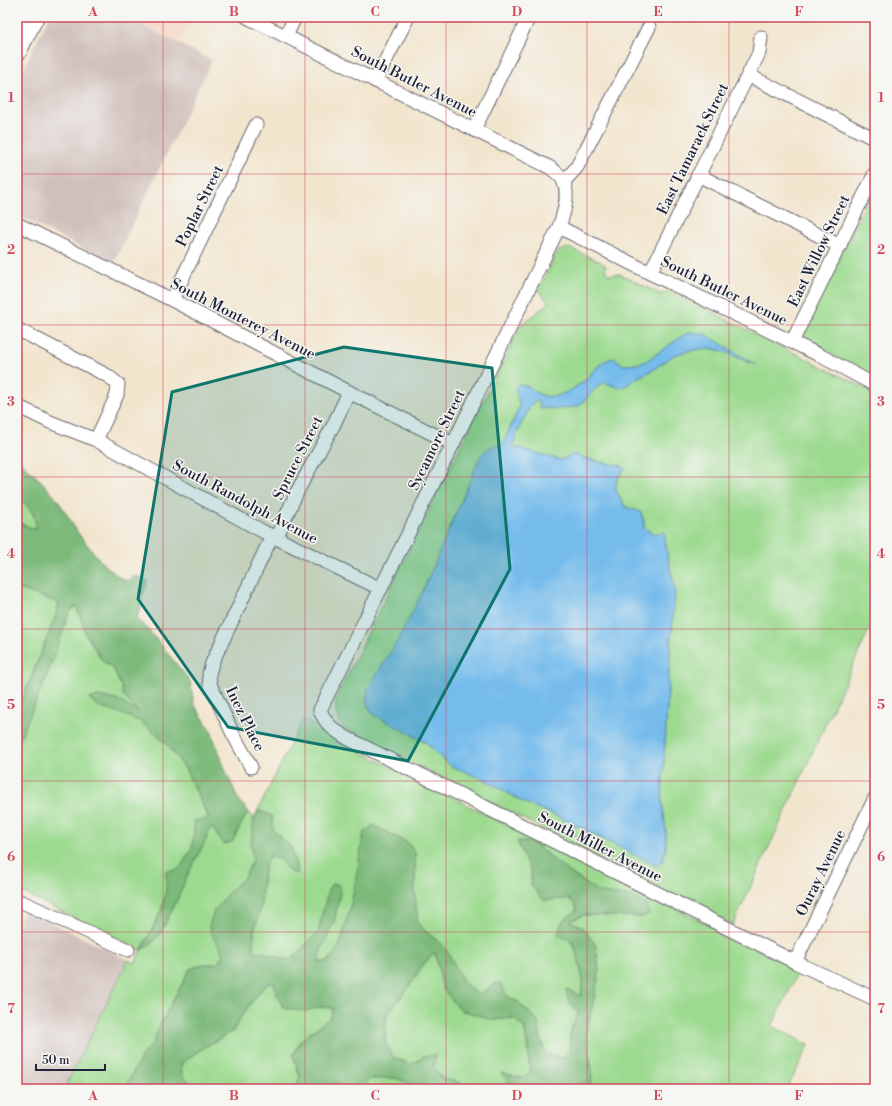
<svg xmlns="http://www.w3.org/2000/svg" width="892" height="1106" font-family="'Libre Bodoni',serif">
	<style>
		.built { fill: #f4d3c1 }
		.industrial { fill: #d0c0bc }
		.green { fill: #9cda8f; stroke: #5f7e65; fill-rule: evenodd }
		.forest { fill: #7dba7a; stroke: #506e5a }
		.water { fill: #74bbec; stroke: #4b6e94 }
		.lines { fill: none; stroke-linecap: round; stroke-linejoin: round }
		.minor-casing { stroke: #6b666e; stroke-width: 15 }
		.highway-casing { stroke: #6b666e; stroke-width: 21 }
		.minor { stroke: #fff; stroke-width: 13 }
		.highway { stroke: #fff; stroke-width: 19 }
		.marked { fill: #0f766e; fill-opacity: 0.2; stroke: #0f766e; stroke-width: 3; stroke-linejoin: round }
		.grid { fill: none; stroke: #d1495b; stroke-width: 1; stroke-opacity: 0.55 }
		.labels { text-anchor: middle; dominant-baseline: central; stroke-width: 3; stroke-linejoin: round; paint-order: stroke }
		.street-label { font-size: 15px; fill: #22223b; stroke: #f6f6f2 }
		.neatline { fill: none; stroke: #d1495b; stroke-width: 1.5 }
		.grid-label { font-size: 13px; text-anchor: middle; font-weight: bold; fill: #d1495b }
	</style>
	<rect width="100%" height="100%" fill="#f6f6f2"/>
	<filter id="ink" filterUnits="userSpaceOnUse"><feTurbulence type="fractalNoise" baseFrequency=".025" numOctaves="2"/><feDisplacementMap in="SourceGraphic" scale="8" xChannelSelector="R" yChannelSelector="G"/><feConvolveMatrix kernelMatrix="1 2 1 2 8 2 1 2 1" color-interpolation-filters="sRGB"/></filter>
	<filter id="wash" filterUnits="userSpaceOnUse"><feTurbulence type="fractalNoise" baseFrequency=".012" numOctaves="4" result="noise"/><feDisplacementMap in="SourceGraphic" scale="16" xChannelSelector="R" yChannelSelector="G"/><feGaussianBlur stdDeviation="0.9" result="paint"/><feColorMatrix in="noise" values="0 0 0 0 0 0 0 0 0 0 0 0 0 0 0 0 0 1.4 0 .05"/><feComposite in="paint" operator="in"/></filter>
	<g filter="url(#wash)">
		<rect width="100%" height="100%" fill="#f2e5ce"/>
		<polygon class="built" points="125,17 192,17 179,44"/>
		<g class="industrial">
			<polygon points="49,17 125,17 212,60 113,264 17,215 17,82"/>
			<polygon points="24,910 128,960 64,1089 17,1089 17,927"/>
		</g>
		<g class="green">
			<polygon points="875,184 875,380 800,342 800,338"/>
			<path d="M569,248l32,14 5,4 -1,3 3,6 12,-1 40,20 9,-3 206,102v224l-142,308 -388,-196c-9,-11 -10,-17 -9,-31l185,-373 28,-22 -11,-13 20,-39zM692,332l61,32 -30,-13 -15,-3 -20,3 -14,4 -23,16 -13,6 -11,8 -7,3 -16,-6 -9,7 -56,14 -2,-3 -6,4 -10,20 -9,23 48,13 14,-6 11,4 25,6 11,1 4,4c-15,18 -10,19 0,38l16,5 3,11v5l10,6 10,-1 3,20 8,38 -5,61 -8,146 4,35v15l-4,14 -5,4 -100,-50 -34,-14 -35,-21 -51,-27 -10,-11 -54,-29 -6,-8 -1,-8 35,-63 20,-40 60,-140 10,-8 12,-3 17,-39 -3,-8 18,-5 10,5 16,-1 22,-14 17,-18 15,-6 8,7h8l14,-3 39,-27z"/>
			<path d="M17,493c9,11 20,21 19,37l-19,-8z"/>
			<polygon points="17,588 59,603 55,618 17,712"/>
			<path d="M76,606l5,12 4,15 17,27 12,10 8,18 1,7 18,19 -21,-13 -22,-5 -9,3 12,9 21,6 19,8 25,21 19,25 24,51 -14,2 -3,27 -10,17 -5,5 -11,1c4,33 -11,50 -24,78l10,-6 9,-11 18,-36 6,-16 21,-41 5,-14 13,19 8,-2 16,-31 6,8 -3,25 2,16 -9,18 -17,16 -13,45 7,9 2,7 -6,9h-13l-14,5 -30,56 -7,18 -8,8 -21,38h-60l64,-129 7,3 6,-13 -124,-60v-145l31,-72 21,-60z"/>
			<polygon points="303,719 345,744 799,970 772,1026 809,1045 787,1089 591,1089 592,1072 586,1032 594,999 599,973 596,946 587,933 581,926 570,921 584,915 626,916 633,897 600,893 569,872 533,843 518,841 543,900 570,899 575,905 577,910 562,922 578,957 583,980 581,997 566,989 579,1012 572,1027 570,1036 569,1051 564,1059 545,1053 540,1036 538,1021 518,1002 506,995 496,983 484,992 479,995 464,983 442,944 425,931 418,923 415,895 415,853 382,830 373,825 357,878 352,900 341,942 333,956 326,962 317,962 321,950 334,922 341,888 332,884 328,891 318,932 290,960 253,950 254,930 259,914 261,902 264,867 270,855 280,860 289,871 298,873 291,847 273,830 272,816 258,810"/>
			<polygon points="435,952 443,989 493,1020 514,1018 524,1027 528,1048 530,1073 523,1078 513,1087 516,1089 474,1089 457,1082 443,1079 433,1067 436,1055 424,1056 415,1062 411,1064 394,1058 385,1042 386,1016 410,985 423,965"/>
			<polygon points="274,983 277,994 304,1011 320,1007 333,1008 331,1017 301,1040 293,1055 300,1077 296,1089 193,1089 191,1083 182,1076 181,1064 201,1049 233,1031 243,1014 257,995 266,984"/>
			<polygon points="396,1078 423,1089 363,1089 369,1079"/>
		</g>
		<g class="forest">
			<path d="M17,456l2,4 23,22 17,20 19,31 23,29 18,15 8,4 9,-5 11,4v5l-6,14v8l-5,12 11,9 43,53 4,23 17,27 16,43 12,27 9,10 -16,31 -9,2 -12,-18 -5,13 -21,41 -6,16 -18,36 -9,11 -11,7c15,-26 28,-49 25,-79l11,-1 5,-5 10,-17 3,-27 14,-3 -24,-50 -19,-25 -25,-21 -19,-8 -21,-6 -12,-9 9,-3 22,5 19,12 -16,-18 -1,-7 -8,-18 -12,-10 -17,-28 -4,-14 -5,-12 -7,7 -21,60 -31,72v-33l38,-94 4,-15 -42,-15v-66l18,8c4,-18 -10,-23 -17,-36 -3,-5 -1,-31 -1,-38z"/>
			<path d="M258,810l14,6 1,14 18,17 7,27 -9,-3 -9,-11 -10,-4 -6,11 -3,35 -2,12 -5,16 -1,20 37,10 28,-28 10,-41 4,-7h6l3,4 -7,34 -13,28 -3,12h8l7,-6 8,-14 11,-42 12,-68 9,-7 35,18 7,10v42l3,28 7,8 17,13 7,10 15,29 15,12 5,-3 12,-9 6,2 4,10 12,7 20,19 2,15 5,17 19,6 5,-8 1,-15 2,-9 7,-15c-10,-7 -11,-12 -13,-23l15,7 2,-16 -5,-23 -6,-16 -14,-6 4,-13 15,-12 -2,-5 -5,-6 -27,1 -12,-15v-12l-14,-32 16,2 36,29 31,21 33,4 15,9 1,8 -8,3 -57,-2 -14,6 11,5 6,7 9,13 3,27 -5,26 -8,33 6,40 -1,17h-75l-3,-1 -12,-15 22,5 7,-5 -2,-25 -4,-21 -10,-9 -21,2 -33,-10 -17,-21 -8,-37 -12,13 -13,20 -24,31 -1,26 9,16 17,6 4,-2 9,-6 12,-1 -3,12 10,12 14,3 17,7h-51l-27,-11 -27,1 -6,10h-67l4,-12 -7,-22 8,-15 30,-23 2,-9 -13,-1 -16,4 -21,-3 -6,-14 -3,-11 -8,1 -9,11 -14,19 -10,17 -32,18 -20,15 1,12 9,7 2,6h-69l21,-38 8,-8 7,-18 30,-56 14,-5h13l6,-9 -2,-7 -7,-9 -5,-13 5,-15 13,-17 17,-16 9,-18 -2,-16 3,-25z"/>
		</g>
		<path class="water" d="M692,332l13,2 51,31 -33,-14 -15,-3 -20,3 -14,4 -23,16 -13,6 -11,8 -7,3 -16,-6 -9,7 -16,17 -19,3 -20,-1 -1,-5 -2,-2 -6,3 -10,20 -9,22 48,14 14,-6c12,5 24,8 35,10 7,1 11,0 16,5 -15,17 -10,19 0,38l16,5 3,11v5l10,6 10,-2 3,21 8,38 -5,61 -8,146 4,35v15l-4,14 -5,4 -100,-50 -34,-14 -35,-21 -37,-15 -14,-12 -10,-11 -54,-29c-7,-9 -7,-14 -5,-25l33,-54 20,-40 60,-140 10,-8 12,-3 17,-38 -5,-17 3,-5 12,3c15,18 37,7 53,-5 11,-9 17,-23 32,-24l8,7h8l14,-3 39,-27z"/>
	</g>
	<g filter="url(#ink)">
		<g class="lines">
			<defs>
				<g id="minor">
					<path d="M247,17l302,150c5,4 11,7 14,13 7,14 1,33 -4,47l-106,217 -133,266c6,15 14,20 27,28l448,224 80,37"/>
					<polyline points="286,36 295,17"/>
					<polyline points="748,75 875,139"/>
					<polyline points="375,81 408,17"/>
					<polyline points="474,130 529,17"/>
					<polyline points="698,175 840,246"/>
					<polyline points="563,180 568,177 577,167 649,27"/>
					<polyline points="17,224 172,300 349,392 453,444"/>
					<polyline points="559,227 650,273 821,356 875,385"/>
					<polyline points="650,273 759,53 761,37"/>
					<polyline points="172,300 256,125"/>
					<polyline points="17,329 108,376 118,384 117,395 96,440"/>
					<polyline points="792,342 875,173"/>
					<polyline points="17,406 50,422 96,440 264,532 381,589"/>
					<polyline points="276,538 298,490 333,426 349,392"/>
					<polyline points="251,767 233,734 210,684 209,674 212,663 272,536"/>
					<polyline points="17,901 22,902 128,950"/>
					<polyline points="795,962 875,798"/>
				</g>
				<polyline id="highway" points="17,51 34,17"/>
			</defs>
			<use href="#minor" class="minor-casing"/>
			<use href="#highway" class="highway-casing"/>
			<use href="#minor" class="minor"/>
			<use href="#highway" class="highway"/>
		</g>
	</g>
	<path class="marked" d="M344,347l148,21 18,201 -102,192 -180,-34 -90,-128 34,-207z"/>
	<path class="grid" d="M163,17v1072M305,17v1072M446,17v1072M587,17v1072M729,17v1072M17,174h858M17,325h858M17,477h858M17,629h858M17,781h858M17,932h858"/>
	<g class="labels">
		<g class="street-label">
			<text transform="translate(414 82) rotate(27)">South Butler Avenue</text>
			<text transform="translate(693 149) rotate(-64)">East Tamarack Street</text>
			<text transform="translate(200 206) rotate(-64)">Poplar Street</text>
			<text transform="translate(819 251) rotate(-64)">East Willow Street</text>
			<text transform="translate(724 291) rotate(26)">South Butler Avenue</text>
			<text transform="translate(243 319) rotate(27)">South Monterey Avenue</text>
			<text transform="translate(437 440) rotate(-64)">Sycamore Street</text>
			<text transform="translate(298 458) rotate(-63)">Spruce Street</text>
			<text transform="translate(245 502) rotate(28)">South Randolph Avenue</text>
			<text transform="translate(245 719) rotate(64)">Inez Place</text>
			<text transform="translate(600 847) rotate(27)">South Miller Avenue</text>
			<text transform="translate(821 873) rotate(-64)">Ouray Avenue</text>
		</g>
	</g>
	<rect width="892" height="1106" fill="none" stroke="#f6f6f2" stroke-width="44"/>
	<path d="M36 1064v6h69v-6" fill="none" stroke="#22223b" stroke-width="2"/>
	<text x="42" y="1064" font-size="12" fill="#22223b" stroke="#f6f6f2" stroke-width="3" paint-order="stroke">50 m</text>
	<rect x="22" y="22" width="848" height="1062" class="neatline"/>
	<g class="grid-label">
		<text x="93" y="16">A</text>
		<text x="234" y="16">B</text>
		<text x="375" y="16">C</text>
		<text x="517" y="16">D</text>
		<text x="658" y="16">E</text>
		<text x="799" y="16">F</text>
		<text x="11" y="102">1</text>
		<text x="881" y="102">1</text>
		<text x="11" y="254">2</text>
		<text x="881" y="254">2</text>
		<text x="11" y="406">3</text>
		<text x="881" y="406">3</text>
		<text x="11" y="558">4</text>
		<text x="881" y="558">4</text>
		<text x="11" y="709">5</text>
		<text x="881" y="709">5</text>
		<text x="11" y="861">6</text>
		<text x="881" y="861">6</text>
		<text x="11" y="1013">7</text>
		<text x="881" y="1013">7</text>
		<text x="93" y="1100">A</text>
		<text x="234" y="1100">B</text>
		<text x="375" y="1100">C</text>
		<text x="517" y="1100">D</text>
		<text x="658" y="1100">E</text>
		<text x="799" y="1100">F</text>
	</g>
</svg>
